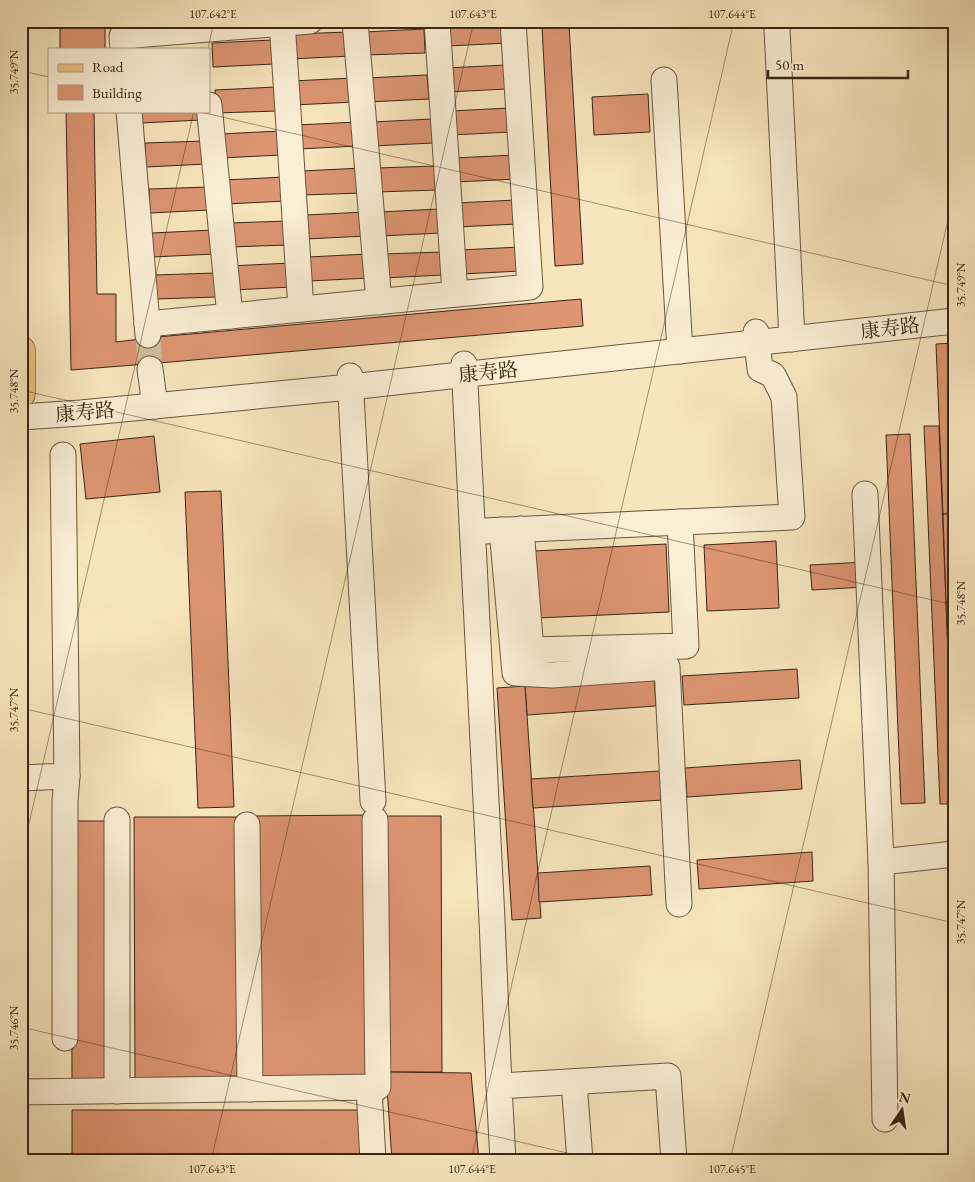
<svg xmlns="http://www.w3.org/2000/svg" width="975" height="1182" font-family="'EB Garamond','Noto Serif SC',serif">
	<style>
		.building { fill: #dd9572; stroke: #3a2615 }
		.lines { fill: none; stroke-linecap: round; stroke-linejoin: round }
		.minor-tunnel { stroke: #d1bf9b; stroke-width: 25; stroke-dasharray: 25 12; stroke-linecap: butt }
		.minor-casing { stroke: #69563f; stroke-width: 27 }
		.major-casing { stroke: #3a2615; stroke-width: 29 }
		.minor { stroke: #faeed4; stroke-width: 25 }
		.major { stroke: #ecc27e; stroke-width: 28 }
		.ticks { fill: none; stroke: #3a2615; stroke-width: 1; stroke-opacity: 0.45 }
		.labels { text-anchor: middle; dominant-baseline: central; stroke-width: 4; stroke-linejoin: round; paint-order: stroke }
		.street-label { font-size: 20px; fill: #3a2615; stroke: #faeed4 }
		.neatline { fill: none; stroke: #3a2615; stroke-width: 2 }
		.ticks-label { font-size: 12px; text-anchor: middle; fill: #3a2615 }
	</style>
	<rect width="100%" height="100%" fill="#f7e5bd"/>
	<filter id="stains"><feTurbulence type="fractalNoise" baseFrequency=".004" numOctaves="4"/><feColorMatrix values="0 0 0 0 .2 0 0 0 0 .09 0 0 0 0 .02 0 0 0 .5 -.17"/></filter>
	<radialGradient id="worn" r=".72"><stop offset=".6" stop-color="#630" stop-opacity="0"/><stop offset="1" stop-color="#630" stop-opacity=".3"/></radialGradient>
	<g class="building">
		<rect x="60" y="21" width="56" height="6"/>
		<polygon points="507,21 508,43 448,46 447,22"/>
		<polygon points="520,21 569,21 569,25 521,28"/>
		<polygon points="569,25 583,264 555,266 542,27"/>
		<rect x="60" y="27" width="45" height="22"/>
		<polygon points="424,29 425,53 365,55 364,32"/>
		<polygon points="350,32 351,56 290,59 289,34"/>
		<polygon points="272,40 274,64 213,67 212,43"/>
		<polygon points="506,65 507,89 447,92 446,68"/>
		<polygon points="427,75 429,99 368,102 367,78"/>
		<polygon points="353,78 354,102 294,105 292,81"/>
		<polygon points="276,87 277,111 216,113 215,90"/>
		<polygon points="648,94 650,132 594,135 592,97"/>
		<polygon points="510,108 511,132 451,135 450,111"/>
		<polygon points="66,111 94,111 97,294 116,294 116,342 157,337 159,363 71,370"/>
		<polygon points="141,111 201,111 201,120 141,123"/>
		<polygon points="432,119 433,143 373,146 372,122"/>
		<polygon points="357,122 358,146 298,149 297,125"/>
		<polygon points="280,131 281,155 221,158 220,134"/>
		<polygon points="205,141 206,164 146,167 145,143"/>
		<polygon points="515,155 516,179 456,182 454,158"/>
		<polygon points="437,166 438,190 377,192 376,168"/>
		<polygon points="362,168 363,193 303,195 302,171"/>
		<polygon points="285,177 286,201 226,204 225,180"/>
		<polygon points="209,187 210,210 150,213 149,189"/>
		<polygon points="516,200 517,224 457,227 456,203"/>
		<polygon points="439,209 441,233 381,236 379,212"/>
		<polygon points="365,212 366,236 306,239 305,215"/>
		<polygon points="288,221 289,245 229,247 228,223"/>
		<polygon points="213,230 214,254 153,257 152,233"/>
		<polygon points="520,247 521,271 461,274 460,250"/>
		<polygon points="442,252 443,275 383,278 382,254"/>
		<polygon points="368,254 369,278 309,281 308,257"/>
		<polygon points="291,263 292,287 232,290 230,266"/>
		<polygon points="215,273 216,297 156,299 155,275"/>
		<polygon points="581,299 583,326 159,363 157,337"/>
		<polygon points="954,343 954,514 943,514 936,344"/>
		<polygon points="924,426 939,426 954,804 940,804"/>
		<polygon points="910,434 925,803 901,804 886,435"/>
		<polygon points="154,436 160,492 86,499 80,444"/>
		<polygon points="221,491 234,807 198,808 185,492"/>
		<polygon points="943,514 954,514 954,602 946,602"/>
		<polygon points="776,541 779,608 707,611 704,545"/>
		<polygon points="666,544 669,612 538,618 534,551"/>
		<polygon points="865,562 866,587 812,590 810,565"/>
		<polygon points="946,602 954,602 954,701 950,702"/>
		<polygon points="797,669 799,698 684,705 682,676"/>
		<polygon points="654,677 656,706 527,715 525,686"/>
		<polygon points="525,686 541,918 512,920 497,688"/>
		<polygon points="800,760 802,789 687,797 685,768"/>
		<polygon points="660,771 663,800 533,808 531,779"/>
		<polygon points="368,815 369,1078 256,1079 255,816"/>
		<polygon points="385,816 441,816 442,1072 386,1072"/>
		<polygon points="134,817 242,817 243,1080 135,1080"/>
		<polygon points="71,821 105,821 106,1079 72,1079"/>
		<polygon points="812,852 813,881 699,889 697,860"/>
		<polygon points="650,866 652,895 539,902 538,873"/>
		<polygon points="386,1072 471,1073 479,1161 392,1161"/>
		<polygon points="72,1110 360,1110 361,1161 72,1161"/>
	</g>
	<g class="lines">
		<polyline class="minor-tunnel" points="148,335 150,369"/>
		<defs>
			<g id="minor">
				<polyline points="282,21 301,309"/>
				<polyline points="355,21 379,302"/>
				<polyline points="437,21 455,294"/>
				<polyline points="777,29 792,339"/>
				<polyline points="123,49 122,36 310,21"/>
				<polyline points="664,80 680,351"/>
				<polyline points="209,105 230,316"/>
				<polyline points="129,111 148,335"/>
				<polyline points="147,324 530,287 513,21"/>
				<polyline points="464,364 492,920 499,1086"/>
				<polyline points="150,369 155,406"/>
				<polyline points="350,376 373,801"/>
				<polyline points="21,417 81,413 350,387 954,321"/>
				<polyline points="865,494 881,862 885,1119"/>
				<polyline points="521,529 531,650 686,646 680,522"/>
				<polyline points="502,530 515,673 552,675 667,667 679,904"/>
				<polyline points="484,531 792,517 784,397 773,375 760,369 756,332"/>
				<polyline points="21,778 67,776 63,455"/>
				<polyline points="247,825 250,1089"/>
				<polyline points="881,862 954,854"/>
				<polyline points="65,1038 65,802 67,776"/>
				<polyline points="574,1082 580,1161"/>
				<polyline points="369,1087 373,1161"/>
				<polyline points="117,1091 117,820"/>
				<polyline points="21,1092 378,1087 375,820"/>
				<polyline points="503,1161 499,1086 668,1076 674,1161"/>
			</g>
			<polyline id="major" points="21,350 21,394"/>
		</defs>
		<use href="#minor" class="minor-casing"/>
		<use href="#major" class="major-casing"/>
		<use href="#minor" class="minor"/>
		<use href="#major" class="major"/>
	</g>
	<path class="ticks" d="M208,49l6,-28M21,71l28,6M196,111l758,175M21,390l933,215M21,708l933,215M21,858l173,-747M21,1027l581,134M211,1161l263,-1140M471,1161l263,-1140M730,1161l224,-967"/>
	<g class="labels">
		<g class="street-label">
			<text transform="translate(890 328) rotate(-7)">康寿路</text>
			<text transform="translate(488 372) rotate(-6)">康寿路</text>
			<text transform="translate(85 412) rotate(-5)">康寿路</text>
		</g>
	</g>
	<rect width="975" height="1182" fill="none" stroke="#f7e5bd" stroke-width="55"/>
	<rect x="48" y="48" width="162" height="65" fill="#faeed4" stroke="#ad9e88"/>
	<rect x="58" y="64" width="25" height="8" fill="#ecc27e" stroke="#ad9e88"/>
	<text x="92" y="72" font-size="15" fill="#3a2615">Road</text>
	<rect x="58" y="85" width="25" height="15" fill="#dd9572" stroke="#ad9e88"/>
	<text x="92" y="98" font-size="15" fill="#3a2615">Building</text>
	<g transform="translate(902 1110) rotate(13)" stroke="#faeed4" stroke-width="4" paint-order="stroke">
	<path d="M0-4L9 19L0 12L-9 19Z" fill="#3a2615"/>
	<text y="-8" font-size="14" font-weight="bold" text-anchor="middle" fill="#3a2615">N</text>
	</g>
	<path d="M768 70v8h140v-8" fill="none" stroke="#3a2615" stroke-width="2.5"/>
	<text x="775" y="70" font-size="15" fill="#3a2615" stroke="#faeed4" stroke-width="4" paint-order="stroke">50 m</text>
	<rect x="28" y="28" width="920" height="1126" class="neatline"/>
	<g class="ticks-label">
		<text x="213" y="18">107.642°E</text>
		<text x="473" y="18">107.643°E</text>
		<text x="732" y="18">107.644°E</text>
		<text transform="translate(14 72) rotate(-90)" y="4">35.749°N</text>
		<text transform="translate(961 285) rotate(-90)" y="4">35.749°N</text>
		<text transform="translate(14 391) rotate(-90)" y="4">35.748°N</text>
		<text transform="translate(961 603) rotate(-90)" y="4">35.748°N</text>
		<text transform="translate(14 710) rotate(-90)" y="4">35.747°N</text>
		<text transform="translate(961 922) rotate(-90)" y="4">35.747°N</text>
		<text transform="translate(14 1028) rotate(-90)" y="4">35.746°N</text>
		<text x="212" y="1173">107.643°E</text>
		<text x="472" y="1173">107.644°E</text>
		<text x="732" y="1173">107.645°E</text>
	</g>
	<rect width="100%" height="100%" filter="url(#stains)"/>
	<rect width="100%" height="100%" fill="url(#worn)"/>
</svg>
